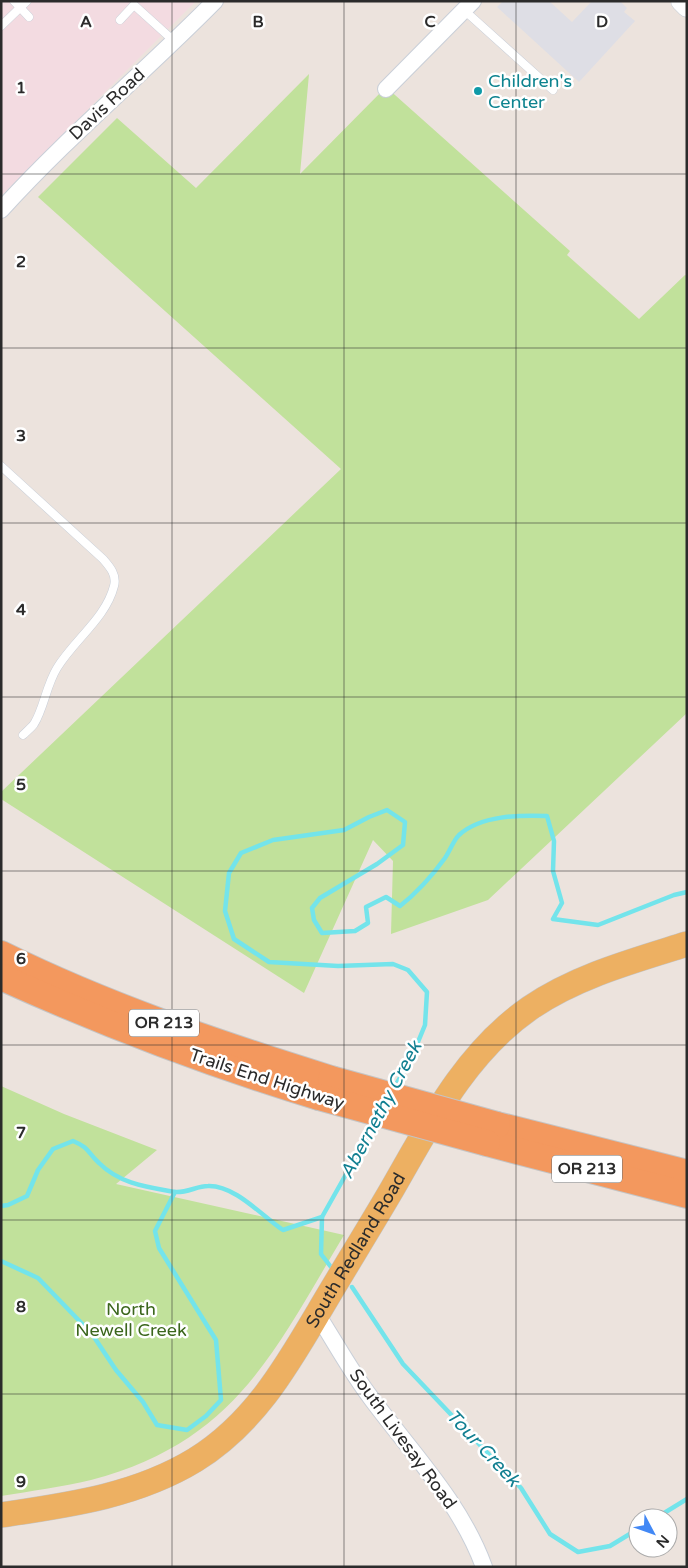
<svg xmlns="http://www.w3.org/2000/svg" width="688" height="1568" font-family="'Varela Round',sans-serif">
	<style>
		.industrial { fill: #dedee5 }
		.medical { fill: #f3dbe1 }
		.green { fill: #c1e19b }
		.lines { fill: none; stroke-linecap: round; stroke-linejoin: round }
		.stream { stroke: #73e4eb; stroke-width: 4.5 }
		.service-casing { stroke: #c9cfd8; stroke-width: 9 }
		.minor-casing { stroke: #c9cfd8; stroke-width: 18 }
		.tertiary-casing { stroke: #c9cfd8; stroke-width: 21 }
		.primary-casing { stroke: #c4c4c4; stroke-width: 26 }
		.trunk-casing { stroke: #c4c4c4; stroke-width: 28 }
		.service { stroke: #fff; stroke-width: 8 }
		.minor { stroke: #fff; stroke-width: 16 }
		.tertiary { stroke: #fff; stroke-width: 20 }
		.primary { stroke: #edb062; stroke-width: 25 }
		.trunk { stroke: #f3985e; stroke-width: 26 }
		.trunk-bridge-casing { stroke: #c4c4c4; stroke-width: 28; stroke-linecap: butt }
		.trunk-bridge { stroke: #f3985e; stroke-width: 26 }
		.grid { fill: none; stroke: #2b2b2b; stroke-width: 1; stroke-opacity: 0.55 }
		.culture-dot { fill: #0f9aa8; stroke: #fff; stroke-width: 2 }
		.labels { text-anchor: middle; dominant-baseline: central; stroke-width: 5; stroke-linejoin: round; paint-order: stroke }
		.shield { fill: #fff; stroke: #6b6b6b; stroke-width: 1 }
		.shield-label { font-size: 16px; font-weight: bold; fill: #2b2b2b }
		.culture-label { font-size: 18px; fill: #0d838f; stroke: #fff; text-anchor: start }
		.street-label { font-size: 18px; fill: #2b2b2b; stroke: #fff }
		.park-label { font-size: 18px; fill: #3b661c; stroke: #fff }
		.water-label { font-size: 19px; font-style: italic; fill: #117f91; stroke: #fff }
		.grid-label { font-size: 16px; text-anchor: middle; font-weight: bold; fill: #2b2b2b; stroke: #fff; stroke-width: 5; stroke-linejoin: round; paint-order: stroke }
	</style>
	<rect width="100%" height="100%" fill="#ece3dd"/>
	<polygon class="industrial" points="503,1 549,1 572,22 592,1 620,1 627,8 624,12 635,21 579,82 497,7"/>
	<polygon class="medical" points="1,1 196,1 1,196"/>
	<g class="green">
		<polygon points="309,74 300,174 386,87 570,251 567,255 639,319 685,275 687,276 687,713 488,900 391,934 393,861 373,840 304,993 1,799 1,792 341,469 38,197 117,118 196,188"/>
		<path d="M1,1086l63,28 93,36 -41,34 228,51c-70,117 -109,207 -253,245 -29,7 -60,11 -90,16z"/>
	</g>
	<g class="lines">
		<g class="stream">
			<path d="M394,1088l17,-29 14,-34 2,-33 -19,-22 -15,-6 -55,2 -69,-4 -35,-23 -9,-28 4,-38 12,-20 32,-13 71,-10 25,-13 18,-7 18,12 -2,23 -26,19 -57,34 -8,10 2,12 8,13 33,-2 13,-8 -2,-16 20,-10 14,9c18,-14 32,-30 45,-48 5,-7 8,-17 14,-23 22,-20 61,-20 88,-19l7,25 -1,30 9,32 -9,16 45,6 76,-30 13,-3"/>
			<path d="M1,1206l7,-1 19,-9 11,-26 15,-21 20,-8c17,7 14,11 26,22 21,21 48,24 76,29"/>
			<polyline points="322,1217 321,1254 331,1267"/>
			<path d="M1,1261l37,17 54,56 24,36 27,32 14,23 30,5 19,-14 15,-16 -5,-60 -57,-92 -4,-17 20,-39c12,1 22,-6 33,-6 27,-1 54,30 75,44l39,-13 54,-96"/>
			<polyline points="352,1287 403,1364 521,1488 550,1534 578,1552 610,1546 638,1529"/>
			<polyline points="656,1518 687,1499"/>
		</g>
		<defs>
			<g id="service">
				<polyline points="14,1 29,17"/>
				<polyline points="464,10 553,90"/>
				<polyline points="120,20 134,5 175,42"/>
				<polyline points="1,26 27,1"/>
				<path d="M1,466l102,93c7,8 14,16 11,27 -8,32 -40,54 -57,82 -11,18 -13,40 -23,56 -3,4 -8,8 -11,11"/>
			</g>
			<g id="minor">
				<polyline points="386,89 473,1"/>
				<path d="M1,210c67,-74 144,-138 214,-209"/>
				<path d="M317,1314c18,28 34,58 54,84 40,54 90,105 113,169"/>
			</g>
			<polyline id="tertiary" points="681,1 687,7"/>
			<g id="primary">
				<path id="s1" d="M1,1515c67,-10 135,-19 194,-55 58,-36 90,-91 123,-147 24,-41 49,-81 73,-122 38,-66 74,-138 139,-183 47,-32 103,-47 157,-64"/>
			</g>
			<g id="trunk">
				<path d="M1,954c105,52 218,90 330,125"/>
				<path d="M1,977c104,47 209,87 318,120"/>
				<polyline points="497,1125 687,1173"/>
				<polyline points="487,1143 687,1195"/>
			</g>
		</defs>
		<use href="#service" class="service-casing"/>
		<use href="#minor" class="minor-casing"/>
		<use href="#tertiary" class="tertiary-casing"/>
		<use href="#primary" class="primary-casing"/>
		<use href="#trunk" class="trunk-casing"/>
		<use href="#service" class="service"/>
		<use href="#minor" class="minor"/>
		<use href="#tertiary" class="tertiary"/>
		<use href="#primary" class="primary"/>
		<use href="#trunk" class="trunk"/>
		<defs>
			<g id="trunk-bridge">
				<polyline points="331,1079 497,1125"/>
				<polyline points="319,1097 487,1143"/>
			</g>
		</defs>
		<use href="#trunk-bridge" class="trunk-bridge-casing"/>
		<use href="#trunk-bridge" class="trunk-bridge"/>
	</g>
	<path class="grid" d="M172,1v1566M344,1v1566M516,1v1566M1,174h686M1,348h686M1,523h686M1,697h686M1,871h686M1,1045h686M1,1220h686M1,1394h686"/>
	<circle class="culture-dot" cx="478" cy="91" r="5"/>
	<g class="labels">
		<g class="shield">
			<rect x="129" y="1009.5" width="70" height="27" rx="4"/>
			<rect x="552" y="1155.5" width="70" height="27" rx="4"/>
		</g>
		<g class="shield-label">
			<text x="164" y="1023">OR 213</text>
			<text x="587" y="1169">OR 213</text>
		</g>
		<g class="culture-label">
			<text x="488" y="81">Children's<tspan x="488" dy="21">Center</tspan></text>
		</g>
		<g class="street-label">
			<text transform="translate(107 104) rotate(-43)">Davis Road</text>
			<text transform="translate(267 1079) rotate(18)">Trails End Highway</text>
			<text stroke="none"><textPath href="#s1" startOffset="470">South Redland Road</textPath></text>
			<text transform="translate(403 1439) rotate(54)">South Livesay Road</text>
		</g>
		<g class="park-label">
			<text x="131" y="1309">North<tspan x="131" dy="21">Newell Creek</tspan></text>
		</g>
		<g class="water-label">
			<text transform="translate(381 1110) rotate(-62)">Abernethy Creek</text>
			<text transform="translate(483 1448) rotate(47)">Tour Creek</text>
		</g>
	</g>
	<g class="grid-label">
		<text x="86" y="27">A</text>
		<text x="258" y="27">B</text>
		<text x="430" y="27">C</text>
		<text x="602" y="27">D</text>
		<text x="21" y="93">1</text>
		<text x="21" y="267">2</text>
		<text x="21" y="441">3</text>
		<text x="21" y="615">4</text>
		<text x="21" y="790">5</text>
		<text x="21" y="964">6</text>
		<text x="21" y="1138">7</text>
		<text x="21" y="1312">8</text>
		<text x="21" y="1487">9</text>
	</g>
	<rect width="688" height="1568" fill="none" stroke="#2b2b2b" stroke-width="5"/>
	<g transform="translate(653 1533) rotate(131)"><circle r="24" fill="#ffffff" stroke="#aaaaaa"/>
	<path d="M0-4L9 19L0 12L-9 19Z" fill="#4288f5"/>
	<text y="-8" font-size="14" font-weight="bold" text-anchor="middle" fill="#2b2b2b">N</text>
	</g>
</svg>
